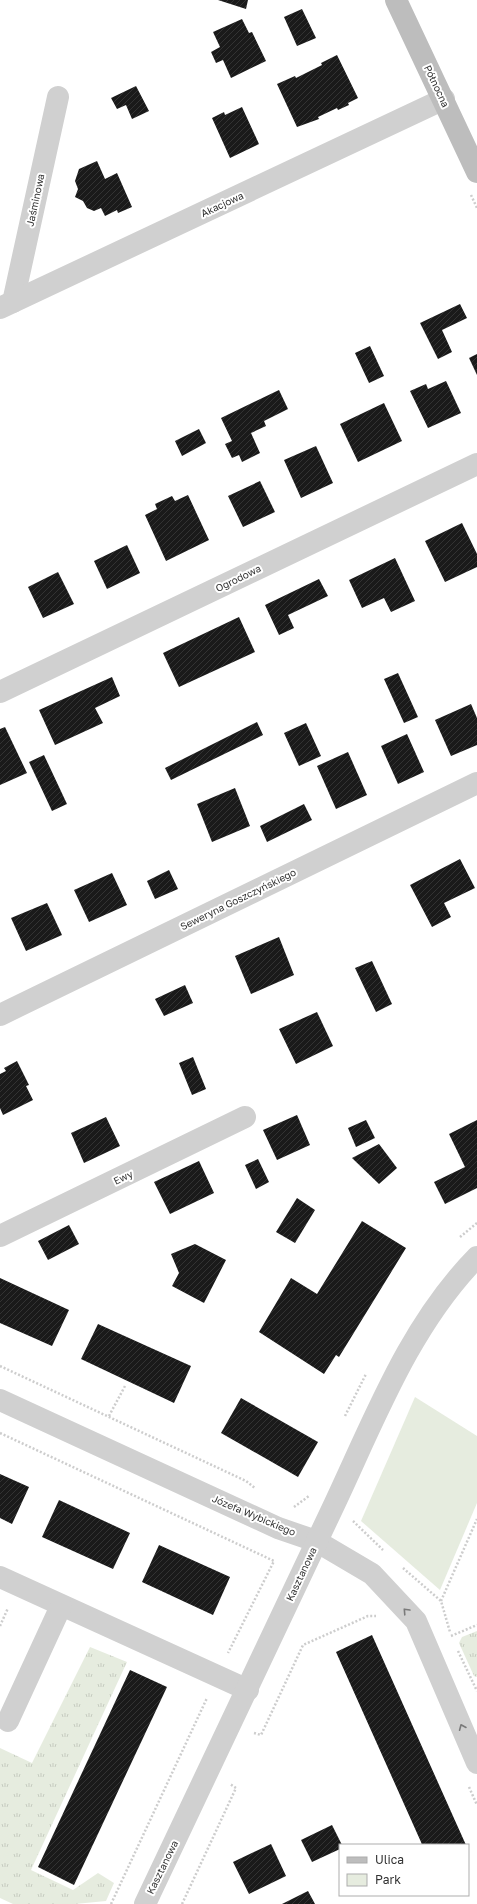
<svg xmlns="http://www.w3.org/2000/svg" width="477" height="1904" font-family="'Golos Text',sans-serif">
	<style>
		.grass { fill: url(#grass-tufts) }
		.green { fill: #e6ecdf }
		.building { fill: url(#building-hatch) }
		.lines { fill: none; stroke-linecap: round; stroke-linejoin: round }
		.path { stroke: #cdcdcd; stroke-width: 2.5; stroke-dasharray: 2 2; stroke-linecap: butt }
		.street { stroke: #d0d0d0; stroke-width: 22 }
		.secondary { stroke: #bdbdbd; stroke-width: 22 }
		.oneway { stroke: #7a7a7a }
		.labels { text-anchor: middle; dominant-baseline: central; stroke-width: 4; stroke-linejoin: round; paint-order: stroke }
		.street-label { font-size: 10px; fill: #333; stroke: #fff }
	</style>
	<defs>
		<pattern id="grass-tufts" width="24" height="20" patternUnits="userSpaceOnUse"><rect width="24" height="20" fill="#e6ecdf"/><path d="M3 7l-1-3M5 7V3M7 7l1-3M15 17l-1-3M17 17v-4M19 17l1-3" fill="none" stroke="#c6cbc0"/></pattern>
		<pattern id="building-hatch" width="6" height="6" patternUnits="userSpaceOnUse"><rect width="6" height="6" fill="#1a1a1a"/><path d="M-1 1l2-2M0 6l6-6M5 7l2-2" fill="none" stroke="#333"/></pattern>
	</defs>
	<rect width="100%" height="100%" fill="#fff"/>
	<g class="grass">
		<polygon points="477,1631 477,1677 474,1676 459,1643 462,1637"/>
		<polygon points="90,1647 127,1662 31,1870 73,1890 98,1873 114,1883 106,1901 75,1904 13,1904 0,1898 0,1748 32,1763"/>
	</g>
	<polygon class="green" points="415,1397 477,1436 477,1503 440,1590 361,1521"/>
	<g class="building">
		<polygon points="218,0 248,0 246,9"/>
		<polygon points="302,9 316,38 297,46 284,17"/>
		<polygon points="242,19 249,33 252,32 266,61 231,78 223,60 216,63 211,52 220,47 213,32"/>
		<polygon points="337,55 358,98 348,103 349,105 338,110 337,108 318,117 319,119 297,127 277,84 295,76 296,78 322,65 321,63"/>
		<polygon points="136,86 149,111 132,119 126,105 117,109 111,98"/>
		<polygon points="242,107 259,144 230,158 212,118 224,112 225,115"/>
		<polygon points="97,161 105,179 117,173 132,207 118,213 117,210 105,216 101,208 94,211 87,208 83,201 75,197 78,189 75,181 79,169"/>
		<polygon points="460,304 467,318 442,330 452,352 438,359 420,323"/>
		<polygon points="370,346 384,376 369,383 355,353"/>
		<polygon points="477,354 477,375 469,358"/>
		<polygon points="446,381 461,413 428,428 410,391 426,384 428,389"/>
		<polygon points="279,390 288,409 264,421 266,426 251,433 260,453 242,462 239,455 232,458 225,444 232,441 221,418"/>
		<polygon points="384,403 402,441 358,462 340,424"/>
		<polygon points="199,429 206,443 182,456 175,441"/>
		<polygon points="316,446 333,483 301,498 284,460"/>
		<polygon points="260,481 275,512 243,527 228,496"/>
		<polygon points="188,495 209,540 166,561 145,515 157,509 155,504 172,496 175,501"/>
		<polygon points="462,523 477,554 477,567 445,582 425,541"/>
		<polygon points="127,545 140,573 107,589 94,561"/>
		<polygon points="395,558 415,601 391,612 384,598 362,608 349,580"/>
		<polygon points="58,572 74,604 43,618 28,587"/>
		<polygon points="319,579 328,596 288,615 294,628 279,635 265,605"/>
		<polygon points="239,617 255,652 179,687 163,653"/>
		<polygon points="398,673 418,717 404,723 384,679"/>
		<polygon points="112,677 120,696 95,708 103,723 55,745 39,710"/>
		<polygon points="471,704 477,718 477,745 451,756 435,720"/>
		<polygon points="257,722 263,735 171,780 165,768"/>
		<polygon points="306,723 321,756 299,766 284,733"/>
		<polygon points="5,727 27,773 0,785 0,729"/>
		<polygon points="407,734 424,772 398,784 381,746"/>
		<polygon points="348,752 367,795 336,809 317,766"/>
		<polygon points="44,755 67,804 52,811 29,762"/>
		<polygon points="235,788 250,826 212,842 197,804"/>
		<polygon points="304,804 312,820 267,842 260,826"/>
		<polygon points="460,859 475,888 444,903 451,917 432,927 410,885"/>
		<polygon points="169,870 178,889 155,899 147,881"/>
		<polygon points="112,873 127,905 89,922 74,890"/>
		<polygon points="47,903 62,935 26,951 11,918"/>
		<polygon points="279,937 294,975 251,994 235,956"/>
		<polygon points="372,961 392,1004 376,1012 355,968"/>
		<polygon points="185,985 193,1003 164,1016 155,999"/>
		<polygon points="317,1012 333,1046 296,1064 279,1029"/>
		<polygon points="193,1057 206,1089 192,1095 179,1063"/>
		<polygon points="17,1061 29,1085 26,1086 33,1100 3,1115 0,1108 0,1074 6,1071 4,1068"/>
		<polygon points="297,1115 310,1145 277,1160 263,1130"/>
		<polygon points="106,1117 120,1146 84,1163 71,1133"/>
		<polygon points="366,1120 375,1138 356,1147 348,1128"/>
		<polygon points="477,1120 477,1188 445,1204 434,1182 465,1167 449,1134"/>
		<polygon points="379,1144 397,1168 379,1184 352,1158"/>
		<polygon points="258,1159 269,1182 256,1189 245,1165"/>
		<polygon points="199,1161 214,1193 170,1214 154,1182"/>
		<polygon points="297,1198 315,1210 295,1243 276,1232"/>
		<polygon points="362,1221 406,1248 339,1357 336,1355 324,1374 259,1332 291,1278 317,1294"/>
		<polygon points="69,1225 79,1244 48,1260 38,1241"/>
		<polygon points="195,1244 226,1260 204,1303 172,1286 179,1273 171,1254"/>
		<polygon points="0,1278 69,1310 52,1346 0,1323"/>
		<polygon points="98,1324 191,1366 174,1403 81,1359"/>
		<polygon points="241,1398 318,1442 298,1477 221,1433"/>
		<polygon points="0,1474 29,1487 12,1524 0,1518"/>
		<polygon points="59,1500 130,1533 113,1569 42,1537"/>
		<polygon points="159,1545 230,1577 213,1615 142,1582"/>
		<polygon points="372,1635 457,1825 466,1845 422,1845 421,1842 336,1652"/>
		<polygon points="130,1670 167,1687 74,1885 38,1867"/>
		<polygon points="332,1825 342,1845 340,1845 340,1849 312,1862 301,1840"/>
		<polygon points="271,1844 286,1876 249,1894 233,1862"/>
		<polygon points="308,1891 315,1904 282,1904"/>
	</g>
	<g class="lines">
		<g class="path">
			<polyline points="471,195 477,208"/>
			<polyline points="460,1237 477,1223"/>
			<polyline points="0,1366 246,1481 255,1488"/>
			<polyline points="109,1416 125,1386"/>
			<polyline points="345,1416 366,1374"/>
			<polyline points="0,1433 274,1561 228,1653"/>
			<polyline points="294,1507 309,1496"/>
			<polyline points="353,1521 383,1550"/>
			<polyline points="403,1568 441,1601 450,1632"/>
			<polyline points="441,1601 477,1519"/>
			<polyline points="0,1626 8,1608"/>
			<polyline points="451,1636 477,1625"/>
			<polyline points="458,1651 477,1691"/>
			<polyline points="254,1733 261,1735 303,1645 368,1616 376,1616"/>
			<polyline points="469,1787 477,1805"/>
			<polyline points="111,1904 207,1698"/>
			<polyline points="182,1904 236,1788 230,1784"/>
		</g>
		<g class="street">
			<polyline points="13,302 58,97"/>
			<polyline points="0,308 444,99"/>
			<polyline points="0,692 477,464"/>
			<polyline points="0,1015 477,783"/>
			<polyline points="0,1236 245,1117"/>
			<polyline points="0,1400 278,1528 316,1541 372,1574 416,1621 477,1763"/>
			<polyline points="0,1577 248,1690"/>
			<polyline points="8,1721 61,1606"/>
			<path d="M145,1904c64,-133 126,-267 190,-401 40,-85 75,-178 142,-246"/>
		</g>
		<polyline class="secondary" points="396,0 477,172"/>
	</g>
	<defs><path id="oneway-chevron" d="M-2-3.5L2.5 0L-2 3.5" fill="none" stroke-width="1.6" stroke-linecap="round" stroke-linejoin="round"/></defs>
	<g class="oneway">
		<use href="#oneway-chevron" transform="translate(406 1611) rotate(-133)"/>
		<use href="#oneway-chevron" transform="translate(462 1727) rotate(-113)"/>
	</g>
	<g class="labels">
		<g class="street-label">
			<text transform="translate(437 86) rotate(65)">Północna</text>
			<text transform="translate(35 200) rotate(-78)">Jaśminowa</text>
			<text transform="translate(222 204) rotate(-25)">Akacjowa</text>
			<text transform="translate(238 578) rotate(-26)">Ogrodowa</text>
			<text transform="translate(238 899) rotate(-26)">Seweryna Goszczyńskiego</text>
			<text transform="translate(123 1177) rotate(-26)">Ewy</text>
			<text transform="translate(254 1515) rotate(23)">Józefa Wybickiego</text>
			<text transform="translate(301 1574) rotate(-65)">Kasztanowa</text>
			<text transform="translate(162 1867) rotate(-64)">Kasztanowa</text>
		</g>
	</g>
	<rect x="339" y="1844" width="130" height="52" fill="#ffffff" stroke="#adadad"/>
	<rect x="347" y="1857" width="20" height="6" fill="#bdbdbd" stroke="#adadad"/>
	<text x="375" y="1864" font-size="12" fill="#333333">Ulica</text>
	<rect x="347" y="1874" width="20" height="12" fill="#e6ecdf" stroke="#adadad"/>
	<text x="375" y="1884" font-size="12" fill="#333333">Park</text>
</svg>
